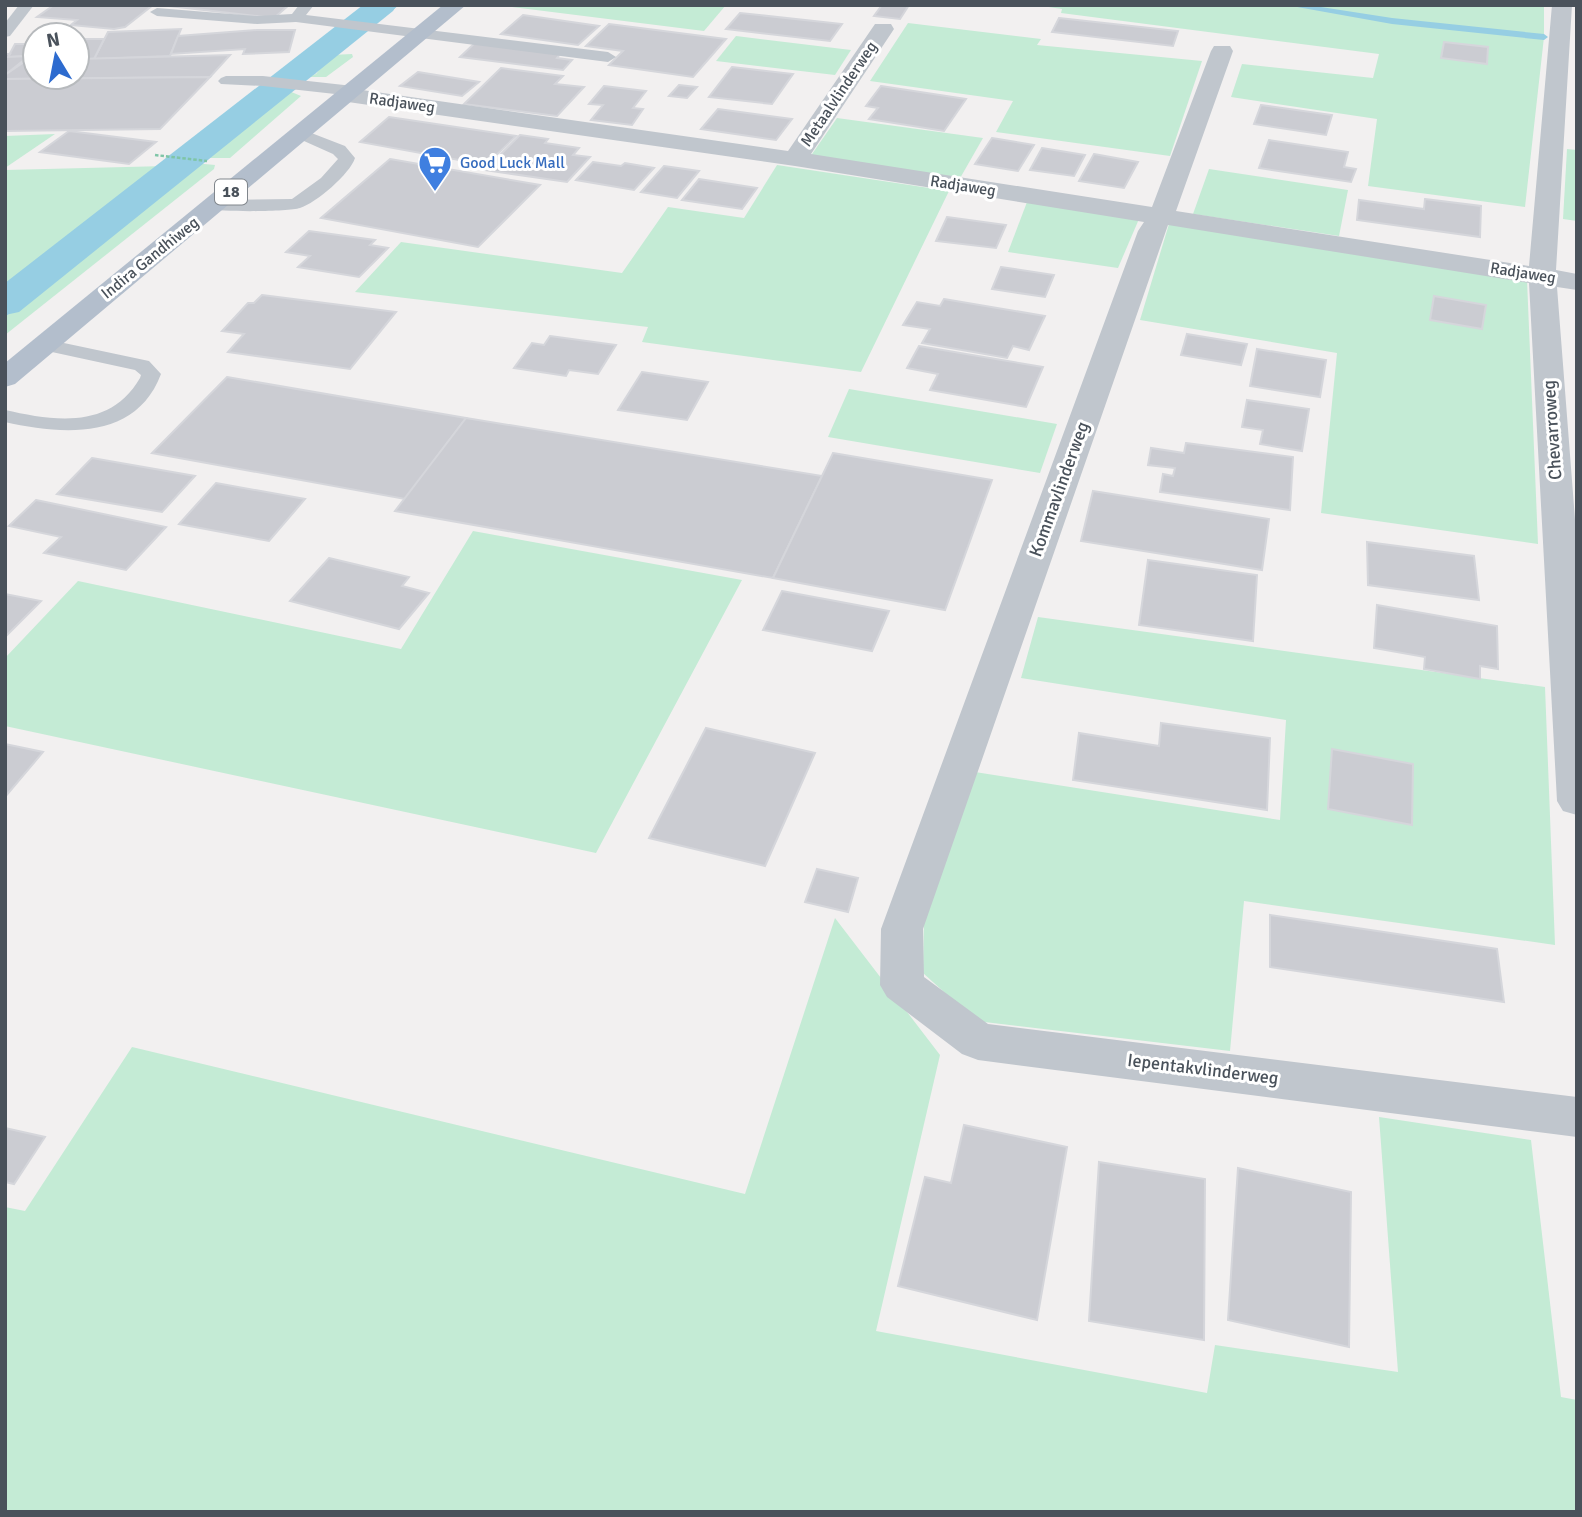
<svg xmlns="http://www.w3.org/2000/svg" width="1582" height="1517" font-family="Signika,sans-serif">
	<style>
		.green { fill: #c4ebd5 }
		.water { fill: #96cee3 }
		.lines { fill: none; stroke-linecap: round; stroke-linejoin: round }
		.stream { fill: #96cee3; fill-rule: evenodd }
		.canal { fill: #96cee3; fill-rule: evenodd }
		.building { fill: #cbccd2; stroke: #d5d6db; stroke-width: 2 }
		.path { stroke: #7fc5a7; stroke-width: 2.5; stroke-dasharray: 3.5 2; stroke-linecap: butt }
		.service { fill: #c0c6cd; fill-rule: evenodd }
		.minor { fill: #c0c6cd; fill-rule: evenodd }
		.primary { fill: #b3becc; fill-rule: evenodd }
		.labels { text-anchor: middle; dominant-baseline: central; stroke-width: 6; stroke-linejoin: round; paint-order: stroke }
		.far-street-label { font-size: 16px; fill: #4a525b; stroke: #fff }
		.far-shop-label { font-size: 16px; fill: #366cbe; stroke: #fff; text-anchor: start }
		.shield { fill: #fff; stroke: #80868c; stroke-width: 2 }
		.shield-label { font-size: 16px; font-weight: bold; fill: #4a525b }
		.street-label { font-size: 18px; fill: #4a525b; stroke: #fff }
	</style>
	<rect width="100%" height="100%" fill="#f2f0f0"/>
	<g class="green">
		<polygon points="496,5 726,5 704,31"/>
		<polygon points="1035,5 1544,5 1544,37 1525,207 1368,186 1377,119 1231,97 1242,64 1373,78 1379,54 1061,13 1062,9"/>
		<polygon points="908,23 1041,39 1037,45 1202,61 1170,156 996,132 1013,101 870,81"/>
		<polygon points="736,36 851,50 835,75 716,61"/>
		<polygon points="352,54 353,57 326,77 307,77 316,74 331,55"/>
		<polygon points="289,91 301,96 230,158 207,158"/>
		<polygon points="837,118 983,138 959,180 810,157"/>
		<polygon points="55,134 5,168 5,136"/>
		<polygon points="1567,149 1577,150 1577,221 1563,219"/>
		<polygon points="194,163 215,165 214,169 5,335 5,317"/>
		<polygon points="777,165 949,191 861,372 642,342 648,327 355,292 401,242 622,273 668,207 744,218"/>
		<polygon points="166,166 5,290 5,170"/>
		<polygon points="1209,169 1348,190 1339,236 1193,214"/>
		<polygon points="1027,202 1139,219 1118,268 1008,252"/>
		<polygon points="1169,224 1527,280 1538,544 1321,513 1337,353 1140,320"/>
		<polygon points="849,389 1057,424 1040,473 828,437"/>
		<polygon points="473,531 742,580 596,853 5,726 5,658 78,581 401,649"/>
		<polygon points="1038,617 1545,687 1555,945 1244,901 1230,1051 976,1021 923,973 924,917 975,772 1280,820 1286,720 1021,678"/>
		<polygon points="835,918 940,1055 876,1331 1207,1393 1215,1345 1398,1372 1379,1117 1531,1140 1561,1397 1577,1400 1577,1512 5,1512 5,1207 25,1211 132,1047 745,1194"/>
	</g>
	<g class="water">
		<polygon points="365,5 399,5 379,21 350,16"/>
		<polygon points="335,29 362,33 331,55 315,74 307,77 279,73"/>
		<polygon points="270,88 289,91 207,158 182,154 264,90"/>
		<polygon points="172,160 194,163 5,317 5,290"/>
	</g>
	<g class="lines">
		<polygon class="stream" points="1286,5 1308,5 1392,18 1544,34 1548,37 1544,40 1392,24"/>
		<polygon class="canal" points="363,5 397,5 393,11 19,312 5,315 5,283"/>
	</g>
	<g class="building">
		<polygon points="54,5 153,5 125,27 114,29 71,25 77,20 37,17"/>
		<polygon points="160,5 289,5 274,18"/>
		<polygon points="882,5 909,5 900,19 874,16"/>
		<polygon points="740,13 842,24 830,41 726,29"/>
		<polygon points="523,15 599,26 578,45 501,34"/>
		<polygon points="1059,18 1178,31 1173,46 1052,32"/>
		<polygon points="609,24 726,39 693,77 609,65 623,51 586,46"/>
		<polygon points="181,29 170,56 94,59 108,32"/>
		<polygon points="257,30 295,30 289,52 243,54 245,49 171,54 178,36"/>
		<polygon points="77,39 104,39 94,59 77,59"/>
		<polygon points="477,41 560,54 557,58 572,60 563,70 460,57"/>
		<polygon points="1444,42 1488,47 1487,64 1441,58"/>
		<polygon points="15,44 35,44 29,56 8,57"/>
		<polygon points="5,54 10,54 8,57 29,56 5,75"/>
		<polygon points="230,55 210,77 5,79 5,75 27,60 35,60 35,77 77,77 77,59"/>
		<polygon points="732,67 793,74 772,104 709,97"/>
		<polygon points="501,68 563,76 555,84 584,87 557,116 464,104"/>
		<polygon points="418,72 479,82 462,96 400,86"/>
		<polygon points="210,77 160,129 5,131 5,79"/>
		<polygon points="679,85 697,87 687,98 669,96"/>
		<polygon points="604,86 646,91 633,108 643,109 632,125 591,120 603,105 589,104"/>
		<polygon points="881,86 966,99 944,131 869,119 878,108 866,106"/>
		<polygon points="1261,105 1332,115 1326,135 1254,124"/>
		<polygon points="718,109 792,119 776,140 701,129"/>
		<polygon points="389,117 516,136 486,165 360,142"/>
		<polygon points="69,131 156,142 129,164 40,152"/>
		<polygon points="520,135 548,139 545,143 579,148 573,155 590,157 567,182 485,170"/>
		<polygon points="992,138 1034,145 1018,171 975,164"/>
		<polygon points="1269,140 1348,152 1344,167 1356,169 1351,182 1259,168"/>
		<polygon points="1042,148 1085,155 1074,176 1030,170"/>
		<polygon points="1094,154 1138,162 1124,188 1079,181"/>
		<polygon points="390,159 540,185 478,247 321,218"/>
		<polygon points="593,162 621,166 625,163 654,168 634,190 576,180"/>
		<polygon points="664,166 699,171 677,198 641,192"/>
		<polygon points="699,179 757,188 742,209 682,200"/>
		<polygon points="1425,199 1481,206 1480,237 1357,220 1359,200 1424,209"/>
		<polygon points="947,217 1006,225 996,248 936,241"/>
		<polygon points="309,231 375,240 370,245 388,248 359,277 298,267 310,256 286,252"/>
		<polygon points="1001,267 1054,275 1045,297 992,289"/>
		<polygon points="262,295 396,312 350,369 228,352 244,334 222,331 248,303 254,303"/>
		<polygon points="1434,296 1486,305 1482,329 1430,320"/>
		<polygon points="944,299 1045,316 1029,350 1013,346 1007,358 922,343 930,329 903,325 917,302 940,306"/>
		<polygon points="1187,334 1247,344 1241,365 1181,355"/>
		<polygon points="550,336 616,345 598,374 569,370 566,376 514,368 532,343 544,345"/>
		<polygon points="919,346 1043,367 1026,407 930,390 938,374 907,368"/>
		<polygon points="1257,349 1326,360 1320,397 1250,386"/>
		<polygon points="642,372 708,382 687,420 618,410"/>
		<polygon points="227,377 466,418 405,499 152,453"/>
		<polygon points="1247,400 1309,409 1302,451 1260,444 1263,430 1242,427"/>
		<polygon points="466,418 822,476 773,578 395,511"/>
		<polygon points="1186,443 1293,457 1290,510 1160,492 1163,474 1173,476 1175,468 1148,465 1151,448 1184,453"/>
		<polygon points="833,453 992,480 945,610 773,578"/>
		<polygon points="92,458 195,476 162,512 57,494"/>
		<polygon points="216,483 305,499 269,541 179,524"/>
		<polygon points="1093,491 1269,519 1262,570 1081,541"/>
		<polygon points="36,500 166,527 126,570 44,553 61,537 9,526"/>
		<polygon points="1367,542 1474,556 1479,600 1368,585"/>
		<polygon points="329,558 409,577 402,586 429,593 399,629 290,601"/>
		<polygon points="1148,560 1257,575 1253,641 1139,625"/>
		<polygon points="782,591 889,611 872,651 763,630"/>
		<polygon points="5,594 41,601 5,637"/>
		<polygon points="1377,605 1497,626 1498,669 1480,666 1480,679 1424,669 1425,657 1374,648"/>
		<polygon points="1161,723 1270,738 1267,810 1073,780 1079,733 1159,746"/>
		<polygon points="706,728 815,753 765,866 649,838"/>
		<polygon points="5,744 43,752 5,797"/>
		<polygon points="1332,749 1413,764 1412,825 1328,809"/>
		<polygon points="817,869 858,878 848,912 805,902"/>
		<polygon points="1270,915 1497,949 1504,1002 1270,967"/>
		<polygon points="964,1125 1067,1147 1037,1320 898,1286 925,1177 951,1183"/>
		<polygon points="5,1128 45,1137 14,1184 5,1182"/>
		<polygon points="1099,1162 1205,1179 1204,1340 1089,1321"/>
		<polygon points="1238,1168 1351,1192 1349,1347 1228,1320"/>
	</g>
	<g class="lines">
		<polyline class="path" points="155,155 207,161"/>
		<g class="service">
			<polygon points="19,5 34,5 10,36 5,37 5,23"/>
			<polygon points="299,5 314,5 306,15 608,52 616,57 608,62 296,22 257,24 157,16 150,12 157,8 257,16 292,14"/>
			<polygon points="226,76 263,76 353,86 361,91 353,96 263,86 221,84 218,81 221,78"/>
			<path d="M301,129l44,17 10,12c-5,16 -39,45 -55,50 -12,4 -79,4 -92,1l-3,-4 3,-4 6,-1 78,-1 29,-21 17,-19 -5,-5 -38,-17 -2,-3 2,-3z"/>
			<path d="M45,339l104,22 12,13c-25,67 -99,61 -156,48v-12c49,11 105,20 135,-32l1,-3 -6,-5 -97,-21 -3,-4 3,-4z"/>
		</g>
		<polygon class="minor" points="1552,5 1572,5 1556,270 1577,274 1577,290 1557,287 1577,545 1577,815 1563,811 1557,801 1529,283 1168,225 923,929 924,977 988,1024 1577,1097 1577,1137 978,1060 962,1054 887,997 880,985 881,929 1138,231 1144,222 795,166 348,102 340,100 336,95 340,90 348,88 788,151 875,24 891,24 894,29 811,154 1152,207 1211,51 1214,46 1230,46 1233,51 1176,211 1529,266"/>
		<polygon class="primary" points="443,5 466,5 15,384 5,387 5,363"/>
	</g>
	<defs>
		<symbol id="supermarket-pin" viewBox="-11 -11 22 30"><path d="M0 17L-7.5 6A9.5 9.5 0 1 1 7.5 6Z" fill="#3f7fe0" stroke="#fff"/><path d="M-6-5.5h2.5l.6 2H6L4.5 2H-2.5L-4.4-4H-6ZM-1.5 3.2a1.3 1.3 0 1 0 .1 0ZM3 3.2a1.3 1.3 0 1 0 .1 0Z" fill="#fff"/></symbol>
	</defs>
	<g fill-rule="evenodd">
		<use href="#supermarket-pin" x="416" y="144" width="38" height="52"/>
	</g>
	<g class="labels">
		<g class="far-street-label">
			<text transform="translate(839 94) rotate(-56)">Metaalvlinderweg</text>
			<text transform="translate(402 103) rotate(8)">Radjaweg</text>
			<text transform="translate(963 186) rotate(9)">Radjaweg</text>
			<text transform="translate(150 258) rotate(-39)">Indira Gandhiweg</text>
			<text transform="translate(1523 273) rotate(9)">Radjaweg</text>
		</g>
		<g class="far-shop-label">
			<text x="460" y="163">Good Luck Mall</text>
		</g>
		<rect class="shield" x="215" y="179.5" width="32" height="25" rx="5"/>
		<g class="shield-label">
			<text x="231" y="192">18</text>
		</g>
		<g class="street-label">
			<text transform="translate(1552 430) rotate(-94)">Chevarroweg</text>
			<text transform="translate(1059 489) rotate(-70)">Kommavlinderweg</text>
			<text transform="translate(1203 1069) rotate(7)">Iepentakvlinderweg</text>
		</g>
	</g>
	<rect width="1582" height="1517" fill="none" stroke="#4a525b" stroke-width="14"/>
	<g transform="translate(56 56) rotate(350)"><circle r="33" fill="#ffffff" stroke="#b7babd" stroke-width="2"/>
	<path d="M0-5L12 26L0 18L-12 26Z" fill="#2d6bcf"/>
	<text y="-10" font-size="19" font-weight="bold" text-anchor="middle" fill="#4a525b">N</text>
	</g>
</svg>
